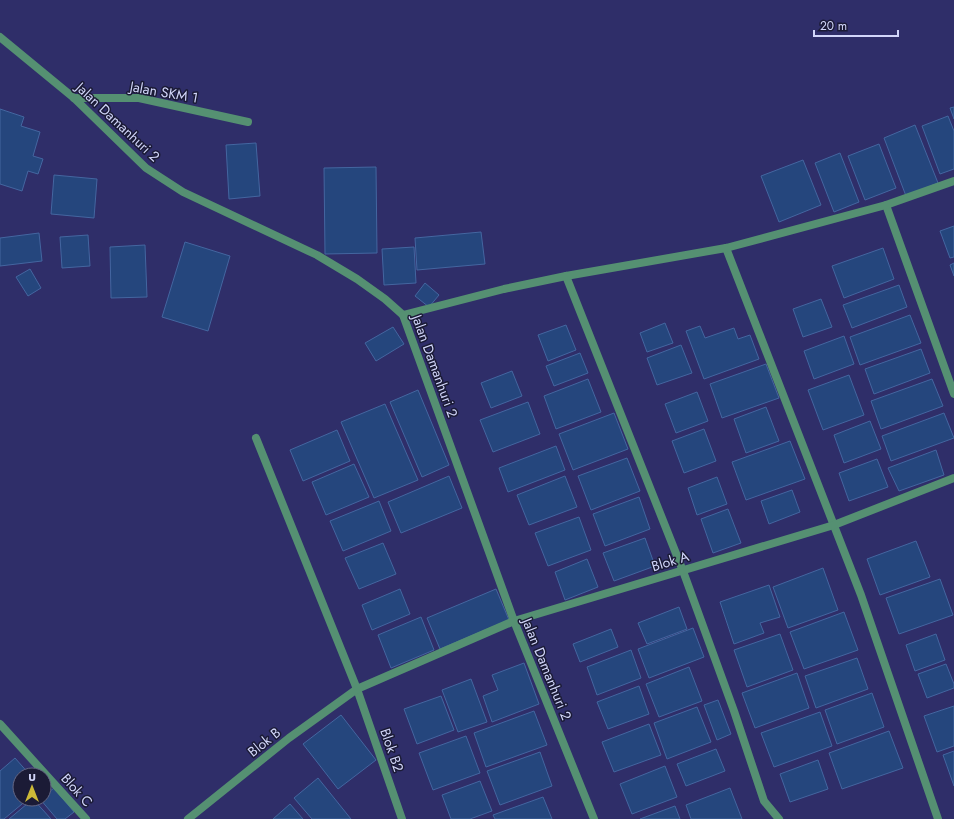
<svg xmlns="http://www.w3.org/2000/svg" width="954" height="819" font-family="Jost,sans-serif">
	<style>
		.building { fill: #25467d; stroke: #4466a0 }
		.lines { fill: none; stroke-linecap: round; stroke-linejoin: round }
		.minor { stroke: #559072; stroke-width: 8 }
		.labels { text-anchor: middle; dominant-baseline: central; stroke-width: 3; stroke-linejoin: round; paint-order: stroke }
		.street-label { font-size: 14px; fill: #d2d6fa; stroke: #1b1b36 }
	</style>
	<rect width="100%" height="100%" fill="#2f2e69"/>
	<g class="building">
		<polygon points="954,107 954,119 950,108"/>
		<polygon points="0,109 24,117 21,126 40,132 33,156 43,159 38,174 28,171 22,191 0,184"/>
		<polygon points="948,116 954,131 954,169 940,174 922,126"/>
		<polygon points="915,125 938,183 906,196 884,138"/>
		<polygon points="256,143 260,196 229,199 226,145"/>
		<polygon points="879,144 896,188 865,200 848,156"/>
		<polygon points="840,153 859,202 834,212 815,163"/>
		<polygon points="803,160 821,205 779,222 761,176"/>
		<polygon points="376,167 377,253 325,254 324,168"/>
		<polygon points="54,175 97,179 94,218 51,214"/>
		<polygon points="954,226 954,257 950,258 940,231"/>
		<polygon points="481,232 485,264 417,270 415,238"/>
		<polygon points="39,233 42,261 0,266 0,238"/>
		<polygon points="88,235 90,266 62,268 60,237"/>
		<polygon points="185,242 230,256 208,331 162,317"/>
		<polygon points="145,245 147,297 111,298 110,247"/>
		<polygon points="414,247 416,283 384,285 382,249"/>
		<polygon points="883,248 894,279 844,298 832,266"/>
		<polygon points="954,263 954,276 950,265"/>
		<polygon points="30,269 41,288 28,296 16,277"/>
		<polygon points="425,283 439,295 429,307 415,296"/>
		<polygon points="899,285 907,307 852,328 843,305"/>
		<polygon points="821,299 832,327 803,337 793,309"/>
		<polygon points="910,315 921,343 860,365 850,337"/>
		<polygon points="665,323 673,343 647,352 640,333"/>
		<polygon points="566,325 576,350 548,361 538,335"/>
		<polygon points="700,326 705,338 734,328 738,339 750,335 759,359 704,379 686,331"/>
		<polygon points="393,327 404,344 376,361 365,343"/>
		<polygon points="844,336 854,364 814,379 804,351"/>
		<polygon points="681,345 692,373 657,385 647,358"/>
		<polygon points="921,349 930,373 874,394 865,369"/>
		<polygon points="580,353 588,373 554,386 546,366"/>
		<polygon points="766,364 779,398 722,418 710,384"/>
		<polygon points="512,371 522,396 491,408 481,383"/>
		<polygon points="849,375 864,415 823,430 808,390"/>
		<polygon points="588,379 601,412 556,429 544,396"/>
		<polygon points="932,379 943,406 881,429 871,401"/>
		<polygon points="418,390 449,465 422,477 390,402"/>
		<polygon points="697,392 708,421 676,433 665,404"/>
		<polygon points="528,402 540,434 493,452 480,420"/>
		<polygon points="385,404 418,480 374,498 341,422"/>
		<polygon points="766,407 779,441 746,453 734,419"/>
		<polygon points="614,413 628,449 573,470 559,434"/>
		<polygon points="944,413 954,438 891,461 882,436"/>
		<polygon points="870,421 881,449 844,463 834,435"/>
		<polygon points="704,429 716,461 684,473 672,441"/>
		<polygon points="337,430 350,461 303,481 290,450"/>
		<polygon points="790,441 805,479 746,500 732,462"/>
		<polygon points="556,446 565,470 508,492 499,468"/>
		<polygon points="936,450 944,475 899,491 888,468"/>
		<polygon points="627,458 640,491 591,510 578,476"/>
		<polygon points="877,459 888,487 849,501 839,473"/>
		<polygon points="354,464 369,497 326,515 312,482"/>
		<polygon points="449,476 462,508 401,533 388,502"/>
		<polygon points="565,476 577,507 529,525 517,495"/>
		<polygon points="717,477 727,504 697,515 688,488"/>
		<polygon points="792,490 800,512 769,524 761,501"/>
		<polygon points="639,497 650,529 605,546 593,514"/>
		<polygon points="379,501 391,531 343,551 330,521"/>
		<polygon points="728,509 741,543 713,553 701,519"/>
		<polygon points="579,517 591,550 548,566 535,533"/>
		<polygon points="645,538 655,566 614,581 603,553"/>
		<polygon points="916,541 930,577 880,595 867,559"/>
		<polygon points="383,543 396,574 359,589 345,558"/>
		<polygon points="587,559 598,587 565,600 555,572"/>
		<polygon points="823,568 838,610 788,628 773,587"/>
		<polygon points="940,579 953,615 899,634 886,598"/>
		<polygon points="769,585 780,617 760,623 764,633 734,644 720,602"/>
		<polygon points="400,589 410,614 372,630 362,605"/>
		<polygon points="496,589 509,620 440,649 427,618"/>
		<polygon points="679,607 687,629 647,644 638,623"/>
		<polygon points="844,612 858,650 804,669 790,632"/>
		<polygon points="421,617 434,650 391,668 378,635"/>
		<polygon points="693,628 704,657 649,678 638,649"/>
		<polygon points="611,629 618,647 580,662 573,644"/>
		<polygon points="780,634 793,670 747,687 734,650"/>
		<polygon points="936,634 945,660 915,671 906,645"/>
		<polygon points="631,650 641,678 597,695 587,667"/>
		<polygon points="857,658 868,689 816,708 805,676"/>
		<polygon points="524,663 539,704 492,722 483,696 498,690 492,675"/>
		<polygon points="946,664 954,684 954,688 927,698 918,674"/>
		<polygon points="689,667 702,701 659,717 646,684"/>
		<polygon points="797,673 809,708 755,728 742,693"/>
		<polygon points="471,679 487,722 458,732 442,690"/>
		<polygon points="639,686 649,714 608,729 597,702"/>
		<polygon points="872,693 884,727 837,744 825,710"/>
		<polygon points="441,696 454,730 417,744 404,709"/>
		<polygon points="718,700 731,734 717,740 704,705"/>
		<polygon points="954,706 954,746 937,752 924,716"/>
		<polygon points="697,707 711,742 667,759 654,723"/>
		<polygon points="534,711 547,745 486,767 474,733"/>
		<polygon points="820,712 832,746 774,767 761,733"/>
		<polygon points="341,715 376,760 338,789 303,744"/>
		<polygon points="649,724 661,755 614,772 602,742"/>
		<polygon points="889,731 903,768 842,789 829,753"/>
		<polygon points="466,736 480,773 433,790 419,753"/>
		<polygon points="716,749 725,771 686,786 677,764"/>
		<polygon points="954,751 954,786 943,755"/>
		<polygon points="540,752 552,786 500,805 487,771"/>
		<polygon points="15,758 30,775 20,775 20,799 28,799 4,819 0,819 0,771"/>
		<polygon points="818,760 828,789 790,802 780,774"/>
		<polygon points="665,766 677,797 632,814 620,784"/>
		<polygon points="318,778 351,819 312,819 294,798"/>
		<polygon points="480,781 492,811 470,819 451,819 442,795"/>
		<polygon points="54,788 74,812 65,819 57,819 40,799 44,799 44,796"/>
		<polygon points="730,788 742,819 691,819 686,805"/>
		<polygon points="543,797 552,819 495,819 493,815"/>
		<polygon points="33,799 51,819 9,819"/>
		<polygon points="290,804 303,819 273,819"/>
		<polygon points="675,806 680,819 640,819"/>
	</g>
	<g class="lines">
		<g class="minor">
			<polyline points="0,37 74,98 146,168 183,192 317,255 357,279 385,299 403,315 514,621 594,819"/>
			<polyline points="74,98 139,98 248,122"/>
			<polyline points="886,205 954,394"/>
			<polyline points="726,248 861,595 938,819"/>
			<polyline points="566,276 683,571 734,711 764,801 779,819"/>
			<polyline points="403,315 504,289 566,276 726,248 886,205 954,181"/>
			<polyline points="256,438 357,689 402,819"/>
			<polyline points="0,724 86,819"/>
			<polyline points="188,819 289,738 357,689 514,621 834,525 954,478"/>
		</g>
	</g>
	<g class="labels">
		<g class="street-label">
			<text transform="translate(164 92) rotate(10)">Jalan SKM 1</text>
			<text transform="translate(118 122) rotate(43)">Jalan Damanhuri 2</text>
			<text transform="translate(435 366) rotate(70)">Jalan Damanhuri 2</text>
			<text transform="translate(670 561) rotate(-17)">Blok A</text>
			<text transform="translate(547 669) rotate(68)">Jalan Damanhuri 2</text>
			<text transform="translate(264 742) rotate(-39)">Blok B</text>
			<text transform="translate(392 750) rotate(71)">Blok B2</text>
			<text transform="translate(77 790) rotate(48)">Blok C</text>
		</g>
	</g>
	<g transform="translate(32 787)"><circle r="19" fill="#1b1b36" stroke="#646684"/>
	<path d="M0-3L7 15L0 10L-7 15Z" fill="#ccb938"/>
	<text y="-6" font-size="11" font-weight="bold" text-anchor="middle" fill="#d2d6fa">U</text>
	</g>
	<path d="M814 30v6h84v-6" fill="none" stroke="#d2d6fa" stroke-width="2"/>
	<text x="820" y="30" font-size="12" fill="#d2d6fa" stroke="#1b1b36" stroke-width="3" paint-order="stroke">20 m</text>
</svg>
